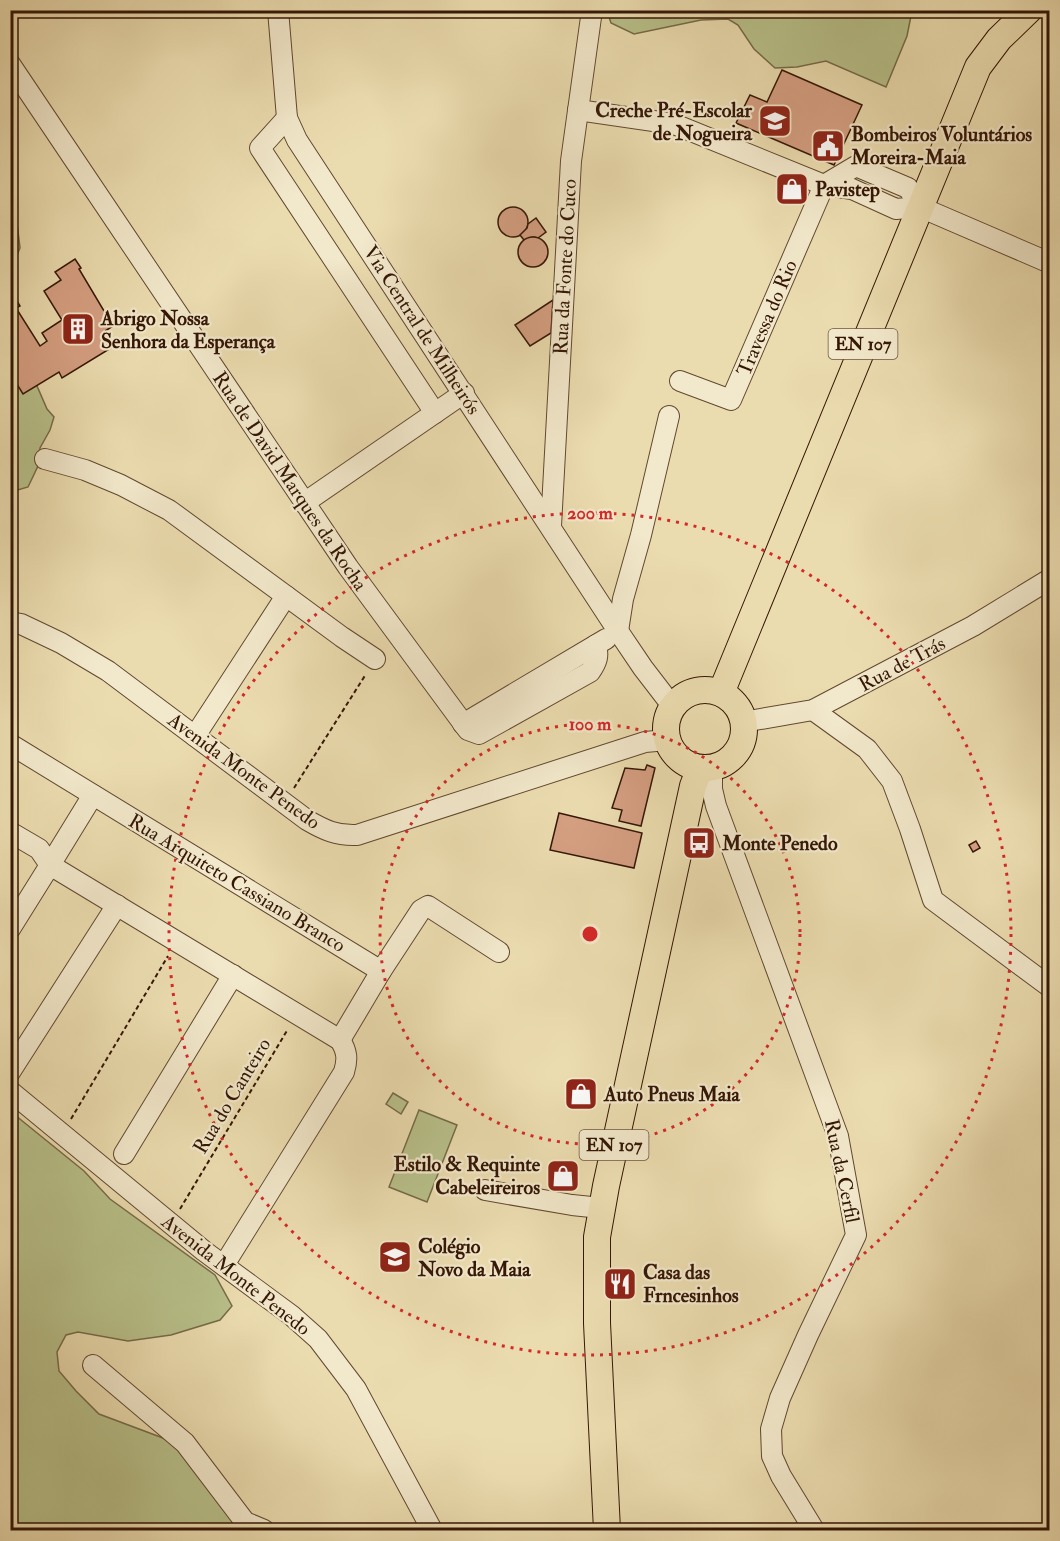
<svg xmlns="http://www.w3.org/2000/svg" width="1060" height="1541" font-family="'IM FELL Double Pica',serif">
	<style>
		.green { fill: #b8c08a; stroke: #766b48; stroke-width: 1.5 }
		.building { fill: #d59f82; stroke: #341606; stroke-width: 1.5 }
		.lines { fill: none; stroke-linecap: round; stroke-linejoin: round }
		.minor-casing { stroke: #624830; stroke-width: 22 }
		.major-casing { stroke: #341606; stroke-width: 28 }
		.path { stroke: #341606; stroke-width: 2; stroke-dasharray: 4.5 3; stroke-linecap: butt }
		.minor { stroke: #f2e8cb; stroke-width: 20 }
		.major { stroke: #ebdcaf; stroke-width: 26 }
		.ring { fill: none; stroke: #d62828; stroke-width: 3; stroke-dasharray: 3 6 }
		.labels { text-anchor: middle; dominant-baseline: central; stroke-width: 4.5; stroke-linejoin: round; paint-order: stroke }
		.shield { fill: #f2e8cb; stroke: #6d5541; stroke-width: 1.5 }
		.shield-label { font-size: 18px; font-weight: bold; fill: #341606 }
		.poi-label { font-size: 20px; font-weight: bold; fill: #341606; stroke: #f2e8cb; text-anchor: start }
		.street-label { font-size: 20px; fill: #341606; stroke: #f2e8cb }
		.centre { fill: #d62828; stroke: #f2e8cb; stroke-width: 3 }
		.ring-label { font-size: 18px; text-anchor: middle; font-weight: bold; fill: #d62828; stroke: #f2e8cb; stroke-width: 4.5; stroke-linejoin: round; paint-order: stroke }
	</style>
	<rect width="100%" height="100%" fill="#ebdcaf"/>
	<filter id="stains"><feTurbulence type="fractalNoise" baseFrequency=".00333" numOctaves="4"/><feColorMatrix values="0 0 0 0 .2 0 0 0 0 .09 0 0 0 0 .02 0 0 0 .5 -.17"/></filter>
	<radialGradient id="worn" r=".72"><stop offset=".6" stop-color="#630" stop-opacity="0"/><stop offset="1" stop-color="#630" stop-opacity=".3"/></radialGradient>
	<g class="green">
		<polygon points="607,11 912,11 907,36 886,87 826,61 797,67 775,68 754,49 738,25 728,19 701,20 634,34 611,23"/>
		<polygon points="11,205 16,215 20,248 11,270"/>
		<polygon points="10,360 37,386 47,409 54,417 50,430 40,448 38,466 28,487 11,492"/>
		<polygon points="393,1093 408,1102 401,1114 386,1104"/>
		<polygon points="419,1110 457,1125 427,1202 389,1187"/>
		<polygon points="10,1111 84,1171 110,1199 215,1275 232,1306 220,1320 171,1335 128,1341 78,1332 66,1335 57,1352 59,1371 76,1391 99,1414 163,1438 200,1458 264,1530 11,1530"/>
	</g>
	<g class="building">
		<polygon points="782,70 862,105 834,165 736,123 750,95 767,102"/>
		<circle cx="513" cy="222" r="15"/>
		<polygon points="536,218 546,232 538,238 533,237 524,240 520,235 527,228 528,224"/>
		<circle cx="533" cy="252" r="15"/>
		<polygon points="75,259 81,268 79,269 113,326 102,333 111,348 62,378 59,372 23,394 10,373 10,299 14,296 20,306 16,308 40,346 47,341 42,333 62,320 44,291 61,280 55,272"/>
		<polygon points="553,300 551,333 530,346 515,325"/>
		<polygon points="647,765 655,768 641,826 619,821 622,810 612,808 625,768 645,770"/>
		<polygon points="559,813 642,833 634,868 550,850"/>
		<polygon points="976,841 980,848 973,852 969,845"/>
	</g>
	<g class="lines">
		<defs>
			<g id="minor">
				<polyline points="278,10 287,118 297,140 618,631 643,668 673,707"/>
				<path d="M10,64l338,503 120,163 11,4 111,-62c7,-10 9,-16 6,-27"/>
				<polyline points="578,110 674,124 824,185 852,189 896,209 920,207 1050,263"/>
				<polyline points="287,118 260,148 435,413"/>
				<polyline points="824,185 856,166 908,188 920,207"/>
				<polyline points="680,381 731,400 824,185"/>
				<polyline points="45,459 85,470 121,485 169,510 342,637 375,659"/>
				<polyline points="304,503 464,393"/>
				<polyline points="551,526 571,161 592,10"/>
				<path d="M10,622l11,2 40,19 47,28 199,149c17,10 30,16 50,15l288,-93 22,-2"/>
				<polyline points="618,631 623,599 641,535 669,416"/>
				<polyline points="813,710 867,749 892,781 910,829 933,900 1050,987"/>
				<polyline points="743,722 813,710 973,626 1050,579"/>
				<polyline points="463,724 606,639"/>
				<polyline points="195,736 286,596"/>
				<polyline points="10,744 381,971"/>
				<polyline points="712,767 712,789 716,806 838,1136 856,1235 808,1335 780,1398 771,1429 772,1456 781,1476 814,1530"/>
				<polyline points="10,832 39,849 50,865 93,795"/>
				<path d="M10,929l40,-64 290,175c7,11 8,19 4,32l-120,193"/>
				<polyline points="340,1040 381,971 421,910 428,906 499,952"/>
				<polyline points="10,1072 117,905"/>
				<polyline points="10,1091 204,1251 291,1315 318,1339 356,1389 432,1530"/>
				<polyline points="124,1154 233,975"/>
				<polyline points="485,1190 572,1205 601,1208"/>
				<polyline points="93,1365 185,1443 245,1522 264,1530"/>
			</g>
			<g id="major">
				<circle cx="705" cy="729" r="39"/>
				<polyline points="721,693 978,67 999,39 1029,10"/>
				<polyline points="607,1530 597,1323 597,1237 606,1186 693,786 700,768"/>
			</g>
		</defs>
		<use href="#minor" class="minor-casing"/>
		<use href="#major" class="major-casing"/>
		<g class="path">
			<polyline points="294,788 366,674"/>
			<polyline points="71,1119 168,956"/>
			<polyline points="180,1209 288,1029"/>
		</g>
		<use href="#minor" class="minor"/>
		<use href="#major" class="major"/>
	</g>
	<g class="ring">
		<circle cx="590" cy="934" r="210"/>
		<circle cx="590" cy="934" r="421"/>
	</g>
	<defs>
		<symbol id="school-square" viewBox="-11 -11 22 22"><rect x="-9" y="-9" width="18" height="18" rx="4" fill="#8f2418" stroke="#f2e8cb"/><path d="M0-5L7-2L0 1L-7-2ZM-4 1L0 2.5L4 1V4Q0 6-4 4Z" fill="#fff"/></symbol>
		<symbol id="civic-square" viewBox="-11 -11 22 22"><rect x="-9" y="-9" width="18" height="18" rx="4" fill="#8f2418" stroke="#f2e8cb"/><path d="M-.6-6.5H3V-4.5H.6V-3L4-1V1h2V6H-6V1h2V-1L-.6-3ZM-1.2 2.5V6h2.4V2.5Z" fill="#fff"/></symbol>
		<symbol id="shop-square" viewBox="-11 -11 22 22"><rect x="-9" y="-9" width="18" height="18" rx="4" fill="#8f2418" stroke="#f2e8cb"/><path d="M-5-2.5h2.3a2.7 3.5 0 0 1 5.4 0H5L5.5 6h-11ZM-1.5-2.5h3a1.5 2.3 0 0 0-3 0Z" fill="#fff"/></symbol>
		<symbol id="building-square" viewBox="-11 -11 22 22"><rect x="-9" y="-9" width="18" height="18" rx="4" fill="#8f2418" stroke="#f2e8cb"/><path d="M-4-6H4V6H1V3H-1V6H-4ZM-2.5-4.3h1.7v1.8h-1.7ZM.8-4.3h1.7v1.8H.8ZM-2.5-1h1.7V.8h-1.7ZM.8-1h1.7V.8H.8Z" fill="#fff"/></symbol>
		<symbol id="bus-square" viewBox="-11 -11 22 22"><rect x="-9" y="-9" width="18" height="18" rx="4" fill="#8f2418" stroke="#f2e8cb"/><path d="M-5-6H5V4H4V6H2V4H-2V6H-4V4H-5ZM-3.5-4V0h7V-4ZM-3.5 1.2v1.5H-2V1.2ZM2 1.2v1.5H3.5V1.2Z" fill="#fff"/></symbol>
		<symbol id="restaurant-square" viewBox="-11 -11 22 22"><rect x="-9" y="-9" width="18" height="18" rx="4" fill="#8f2418" stroke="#f2e8cb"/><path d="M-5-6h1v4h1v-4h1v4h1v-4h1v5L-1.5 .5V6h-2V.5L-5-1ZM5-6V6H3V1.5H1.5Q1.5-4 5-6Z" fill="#fff"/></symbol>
	</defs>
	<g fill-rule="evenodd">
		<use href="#school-square" x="756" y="102" width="38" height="38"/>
		<use href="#civic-square" x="809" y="127" width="38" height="38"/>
		<use href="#shop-square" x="773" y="170" width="38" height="38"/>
		<use href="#building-square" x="59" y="310" width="38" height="38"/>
		<use href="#bus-square" x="680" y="824" width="38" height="38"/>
		<use href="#shop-square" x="562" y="1075" width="38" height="38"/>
		<use href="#shop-square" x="544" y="1157" width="38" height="38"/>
		<use href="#school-square" x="376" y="1238" width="38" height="38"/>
		<use href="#restaurant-square" x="601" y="1265" width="38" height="38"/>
	</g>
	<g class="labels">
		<g class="shield">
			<rect x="828.5" y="329" width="69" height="30" rx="4.5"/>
			<rect x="579.5" y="1130" width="69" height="30" rx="4.5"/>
		</g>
		<g class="shield-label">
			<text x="863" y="344">EN 107</text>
			<text x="614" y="1145">EN 107</text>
		</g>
		<g class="poi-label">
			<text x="752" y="110" text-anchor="end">Creche Pré-Escolar<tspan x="752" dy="23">de Nogueira</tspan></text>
			<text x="851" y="134">Bombeiros Voluntários<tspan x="851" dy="23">Moreira-Maia</tspan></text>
			<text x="815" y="189">Pavistep</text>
			<text x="101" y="318">Abrigo Nossa<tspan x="101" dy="23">Senhora da Esperança</tspan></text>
			<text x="722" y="843">Monte Penedo</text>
			<text x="604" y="1094">Auto Pneus Maia</text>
			<text x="540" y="1164" text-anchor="end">Estilo &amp; Requinte<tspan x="540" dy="23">Cabeleireiros</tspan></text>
			<text x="418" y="1246">Colégio<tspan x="418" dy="23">Novo da Maia</tspan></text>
			<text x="643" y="1272">Casa das<tspan x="643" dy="23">Frncesinhos</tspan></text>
		</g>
		<g class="street-label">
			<text transform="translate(565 267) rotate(-87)">Rua da Fonte do Cuco</text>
			<text transform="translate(767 318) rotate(-67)">Travessa do Rio</text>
			<text transform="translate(422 330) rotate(57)">Via Central de Milheirós</text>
			<text transform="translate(290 481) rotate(56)">Rua de David Marques da Rocha</text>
			<text transform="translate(902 664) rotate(-28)">Rua de Trás</text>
			<text transform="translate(244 771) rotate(36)">Avenida Monte Penedo</text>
			<text transform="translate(237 883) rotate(31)">Rua Arquiteto Cassiano Branco</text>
			<text transform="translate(232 1096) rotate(-59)">Rua do Canteiro</text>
			<text transform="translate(842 1171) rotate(78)">Rua da Cerfil</text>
			<text transform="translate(236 1275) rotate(38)">Avenida Monte Penedo</text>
		</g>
	</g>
	<circle cx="590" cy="934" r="9" class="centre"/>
	<g class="ring-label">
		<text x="590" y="519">200 m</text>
		<text x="590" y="730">100 m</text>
	</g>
	<rect width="1060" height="1541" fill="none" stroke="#ebdcaf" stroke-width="36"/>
	<rect x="12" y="12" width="1036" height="1517" fill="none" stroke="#341606" stroke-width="3"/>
	<rect x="18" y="18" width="1024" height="1505" fill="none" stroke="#341606" stroke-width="1.5"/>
	<rect width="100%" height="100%" filter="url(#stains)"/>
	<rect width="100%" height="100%" fill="url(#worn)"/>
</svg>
